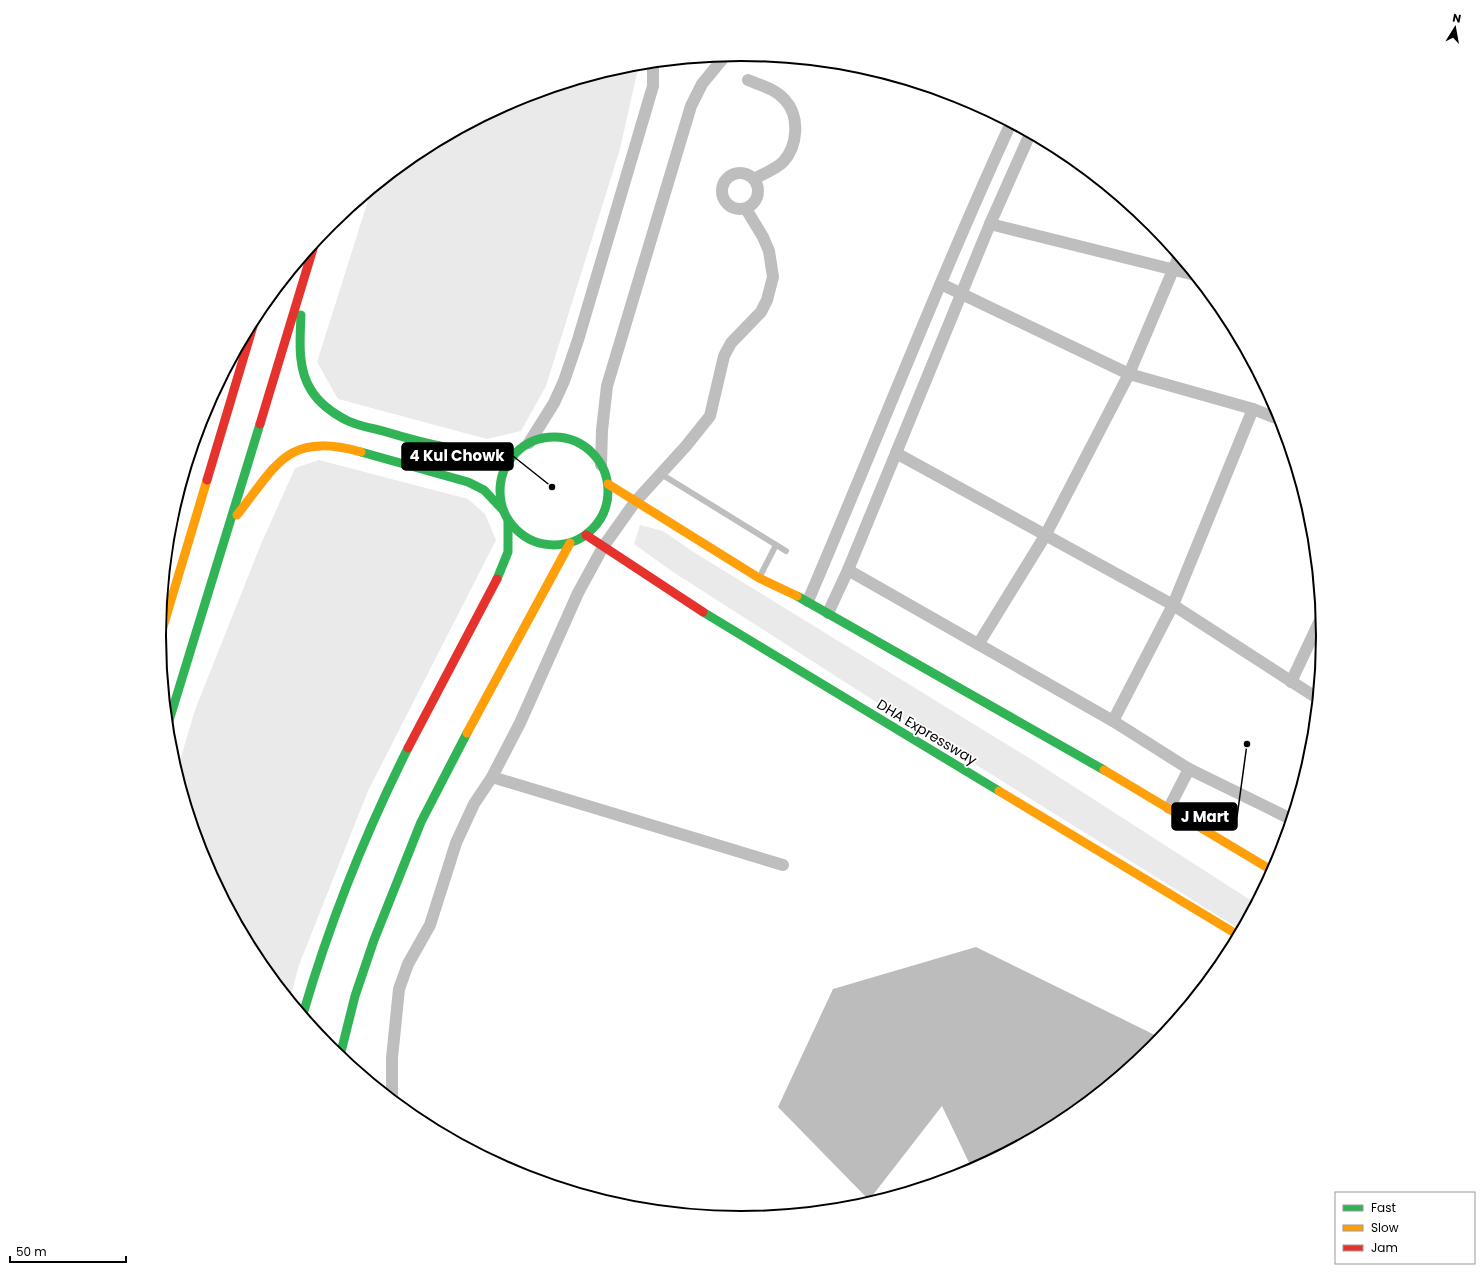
<svg xmlns="http://www.w3.org/2000/svg" width="1483" height="1272" font-family="Poppins,sans-serif">
	<style>
		.green { fill: #eaeaea }
		.water { fill: #bcbcbc }
		.lines { fill: none; stroke-linecap: round; stroke-linejoin: round }
		.lane { stroke: #bebebe; stroke-width: 6 }
		.street { stroke: #bebebe; stroke-width: 12 }
		.fast { stroke: #30b455; stroke-width: 9 }
		.slow { stroke: #ff9f0a; stroke-width: 9 }
		.jam { stroke: #e5322d; stroke-width: 9 }
		.labels { text-anchor: middle; dominant-baseline: central; stroke-width: 3.5; stroke-linejoin: round; paint-order: stroke }
		.street-label { font-size: 14px; fill: #000; stroke: #fff }
		.rim { fill: none; stroke: #000; stroke-width: 2 }
		.leader { fill: none; stroke: #000; stroke-width: 1.5 }
		.callout-dot { fill: #000; stroke: #fff; stroke-width: 1.5 }
		.callout { fill: #000; stroke: #000; stroke-width: 1.5 }
		.callout-label { font-size: 15px; text-anchor: middle; font-weight: bold; fill: #fff }
	</style>
	<rect width="100%" height="100%" fill="#fff"/>
	<g class="green">
		<polygon points="639,64 620,149 546,386 521,431 487,439 338,399 317,362 371,191 418,152 519,98 628,65"/>
		<polygon points="319,460 468,499 485,514 496,540 368,791 299,965 290,999 257,959 204,859 177,770 195,710 261,544 295,468"/>
		<polygon points="640,525 663,531 692,551 1034,761 1255,903 1241,930 909,723 673,572 634,544"/>
	</g>
	<polygon class="water" points="976,947 1161,1038 1153,1048 1065,1120 972,1169 942,1106 869,1200 778,1107 833,989"/>
	<g class="lines">
		<g class="lane">
			<polyline points="661,474 786,551"/>
			<polyline points="759,578 776,545"/>
		</g>
		<g class="street">
			<path d="M748,80c12,5 28,9 37,20 15,16 13,46 -2,62 -7,7 -20,12 -29,17"/>
			<circle cx="740" cy="191" r="18"/>
			<polyline points="990,224 1195,275"/>
			<polyline points="941,284 1129,374 1253,409 1281,420"/>
			<polyline points="529,443 554,403 564,381 578,340 653,86 653,63"/>
			<polyline points="896,453 1173,605 1317,698"/>
			<polyline points="601,465 602,430 607,386 691,106 702,84 725,56"/>
			<polyline points="848,570 1113,721 1189,769 1291,819"/>
			<path d="M808,601c68,-159 131,-321 203,-478"/>
			<polyline points="828,613 848,570 990,224 1030,134"/>
			<polyline points="979,643 1045,536 1129,374 1179,256"/>
			<polyline points="1291,682 1322,616"/>
			<polyline points="1113,721 1173,605 1253,409"/>
			<polyline points="492,777 783,865"/>
			<polyline points="1169,808 1189,769"/>
			<polyline points="392,1099 392,1058 399,989 408,964 430,925 456,843 474,804 492,777 520,723 578,593 603,547 635,502 686,446 710,416 724,356 731,343 761,312 767,300 773,277 769,251 763,237 746,209"/>
		</g>
		<g class="fast">
			<path d="M301,315c-1,24 -4,53 10,75 8,13 23,24 37,31 11,5 23,7 35,10 43,13 87,24 132,22"/>
			<circle cx="554" cy="491" r="54"/>
			<polyline points="361,452 468,482 484,490 503,510"/>
			<polyline points="497,579 508,552 508,520"/>
			<polyline points="797,596 1104,770"/>
			<polyline points="703,612 999,791"/>
			<polyline points="168,724 260,424"/>
			<path d="M303,1014c27,-93 62,-180 105,-266"/>
			<polyline points="340,1056 355,996 374,940 421,822 467,733"/>
		</g>
		<g class="slow">
			<polyline points="608,484 759,578 797,596"/>
			<path d="M237,515c41,-52 50,-83 124,-63"/>
			<polyline points="160,637 207,480"/>
			<polyline points="467,733 570,543"/>
			<polyline points="1104,770 1273,871"/>
			<polyline points="999,791 1238,935"/>
		</g>
		<g class="jam">
			<polyline points="260,424 315,242"/>
			<polyline points="207,480 256,316"/>
			<polyline points="586,535 703,612"/>
			<polyline points="408,748 497,579"/>
		</g>
	</g>
	<g class="labels">
		<g class="street-label">
			<text transform="translate(927 732) rotate(31)">DHA Expressway</text>
		</g>
	</g>
	<path d="M0 0H1483V1272H0ZM166 636a575 575 0 1 1 1150 0a575 575 0 1 1-1150 0Z" fill="#fff" fill-rule="evenodd"/>
	<path class="rim" d="M166 636a575 575 0 1 1 1150 0a575 575 0 1 1-1150 0Z"/>
	<path class="leader" d="M552 487L513 456M1247 744L1237 817"/>
	<g class="callout-dot">
		<circle cx="552" cy="487" r="4"/>
		<circle cx="1247" cy="744" r="4"/>
	</g>
	<g class="callout">
		<rect x="402" y="443" width="111" height="27" rx="4"/>
		<rect x="1172" y="803" width="65" height="27" rx="4"/>
	</g>
	<g class="callout-label">
		<text x="457" y="461">4 Kul Chowk</text>
		<text x="1205" y="822">J Mart</text>
	</g>
	<rect x="1335" y="1192" width="140" height="72" fill="#ffffff" stroke="#999999"/>
	<rect x="1343" y="1205" width="20" height="6" fill="#30b455" stroke="#999999"/>
	<text x="1371" y="1212" font-size="12" fill="#000000">Fast</text>
	<rect x="1343" y="1225" width="20" height="6" fill="#ff9f0a" stroke="#999999"/>
	<text x="1371" y="1232" font-size="12" fill="#000000">Slow</text>
	<rect x="1343" y="1245" width="20" height="6" fill="#e5322d" stroke="#999999"/>
	<text x="1371" y="1252" font-size="12" fill="#000000">Jam</text>
	<g transform="translate(1455 28) rotate(11)" stroke="#ffffff" stroke-width="3" paint-order="stroke">
	<path d="M0-3L7 15L0 10L-7 15Z" fill="#000000"/>
	<text y="-6" font-size="11" font-weight="bold" text-anchor="middle" fill="#000000">N</text>
	</g>
	<path d="M10 1256v6h116v-6" fill="none" stroke="#000000" stroke-width="2"/>
	<text x="16" y="1256" font-size="12" fill="#000000" stroke="#ffffff" stroke-width="3" paint-order="stroke">50 m</text>
</svg>
